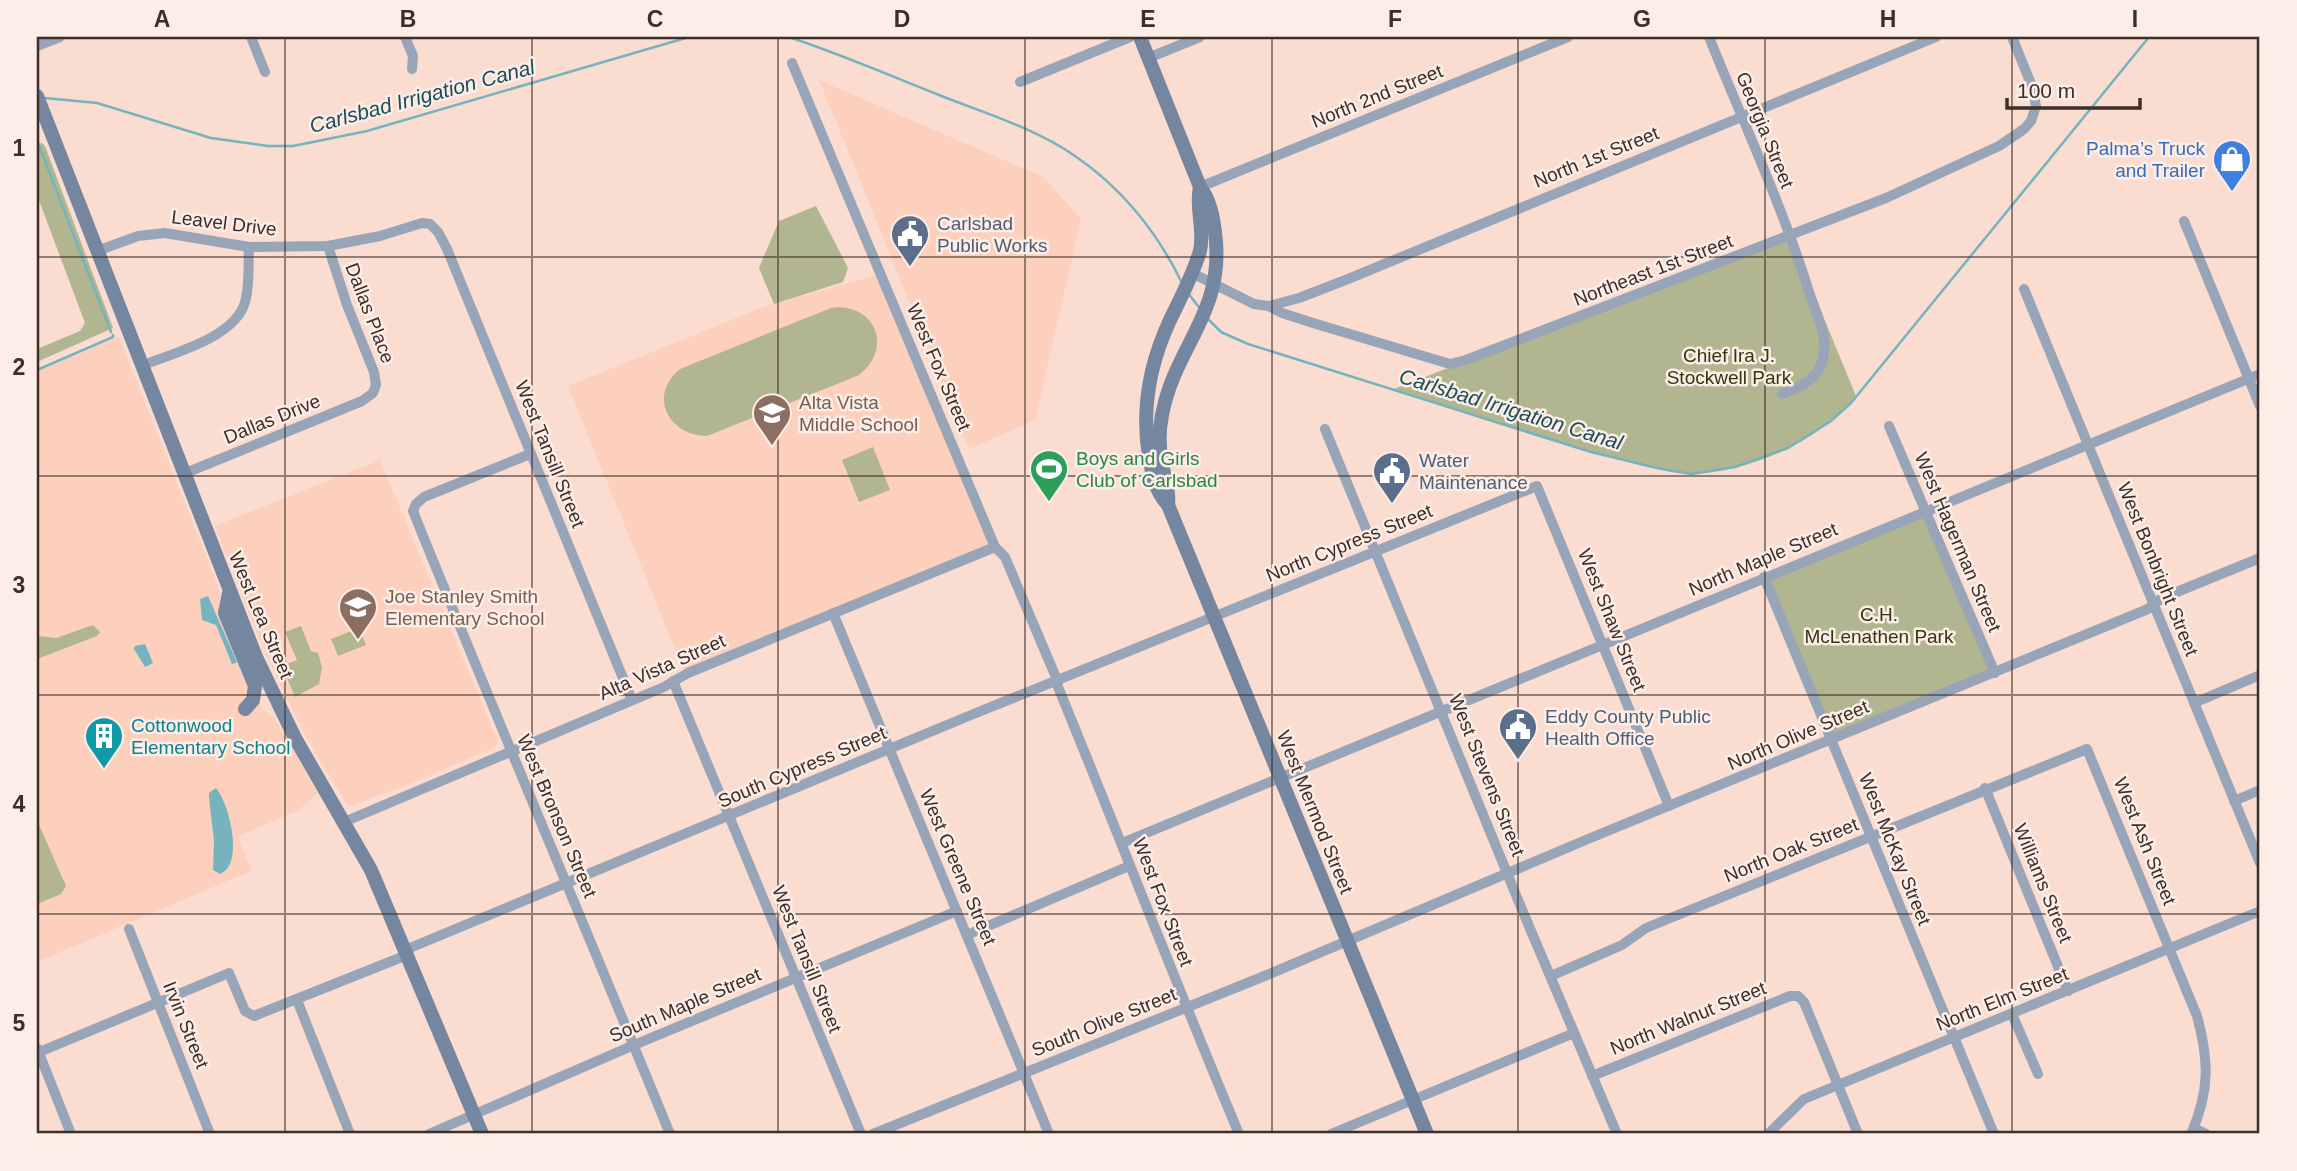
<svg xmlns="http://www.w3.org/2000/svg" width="2297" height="1171" font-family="Arial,sans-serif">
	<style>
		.built { fill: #fdd0bd }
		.green { fill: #b1b690 }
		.water { fill: #75b4bf }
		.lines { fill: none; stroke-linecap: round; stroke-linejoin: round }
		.stream { stroke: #75b4bf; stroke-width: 2.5 }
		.street { stroke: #98a4b7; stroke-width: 10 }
		.secondary { stroke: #7486a0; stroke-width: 14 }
		.grid { fill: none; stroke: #3c2e28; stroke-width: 2; stroke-opacity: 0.55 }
		.labels { text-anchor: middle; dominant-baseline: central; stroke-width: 5; stroke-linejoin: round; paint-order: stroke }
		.street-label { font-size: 19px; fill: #3c2e28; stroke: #fcede7 }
		.shop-label { font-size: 19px; fill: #366cbe; stroke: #fcede7; text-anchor: end }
		.service-label { font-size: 19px; fill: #4e5e75; stroke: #fcede7; text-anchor: start }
		.park-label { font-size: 19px; fill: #333710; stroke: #fcede7 }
		.education-label { font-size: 19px; fill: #785e54; stroke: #fcede7; text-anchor: start }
		.leisure-label { font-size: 19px; fill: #27864d; stroke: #fcede7; text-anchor: start }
		.culture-label { font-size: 19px; fill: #0d838f; stroke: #fcede7; text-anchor: start }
		.water-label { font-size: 21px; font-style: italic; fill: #184f58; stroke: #fcede7 }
		.neatline { fill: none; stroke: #3c2e28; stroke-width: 2.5 }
		.grid-label { font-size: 23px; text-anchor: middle; font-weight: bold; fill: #3c2e28 }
	</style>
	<rect width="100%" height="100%" fill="#fadcd0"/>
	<g class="built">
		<polygon points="819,80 1043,177 1081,219 1035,420 969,449"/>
		<polygon points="881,274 995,547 685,674 568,386 766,306"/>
		<polygon points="119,337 218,586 225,616 263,710 273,715 318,794 297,811 238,836 251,871 37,962 37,371"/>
		<polygon points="380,460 498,742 493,748 412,783 350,806 347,805 305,735 283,691 253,624 215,526"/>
	</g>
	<g class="green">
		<polygon points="42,143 45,146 113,328 37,362 37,349 80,331 85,323 37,195 37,144"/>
		<polygon points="816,206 848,268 843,282 774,304 759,268 779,221"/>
		<path d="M1790,236l66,160c-37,46 -106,76 -164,78 -24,0 -50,-9 -73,-15 -77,-19 -153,-46 -228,-69z"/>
		<path d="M839,307c41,2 52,46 18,69l-150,60c-38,0 -60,-40 -27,-67l151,-61z"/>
		<polygon points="873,447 890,490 859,502 842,460"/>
		<polygon points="1925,511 1995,673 1832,740 1764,577"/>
		<polygon points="93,625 100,632 97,636 37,659 37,636 56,638"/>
		<polygon points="301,626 311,651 318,653 322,667 319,684 295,697 282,666 297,660 285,632"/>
		<polygon points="359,628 366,645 338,656 331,639"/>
		<polygon points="37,820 66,886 61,894 37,904"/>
	</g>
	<g class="water">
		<polygon points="208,596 237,662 236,663 232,664 216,625 202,620 200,599"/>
		<polygon points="145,644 153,663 145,667 134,649 135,646"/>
		<path d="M216,788c13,15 29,77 4,86l-7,-4 1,-29 -5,-43v-5z"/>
	</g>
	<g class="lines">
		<g class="stream">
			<path d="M789,37c51,17 100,38 150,58 45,18 96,33 136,61 46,31 82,76 106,125"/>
			<polyline points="45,98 97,103 211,138 268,146 293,146 367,131 689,37"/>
			<polyline points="37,140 111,332"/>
			<polyline points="1188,293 1201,310"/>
			<polyline points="1207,318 1221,332 1248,344 1591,452 1657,468 1691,474 1735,467 1788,448 1831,421 1851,403 2149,37"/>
			<polyline points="37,370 113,337 113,335"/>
		</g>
		<g class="street">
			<polyline points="251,37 265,72"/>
			<polyline points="405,37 413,56 412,69"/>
			<path d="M1709,37c34,85 74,170 101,258 6,17 16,38 14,57 -2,25 -20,34 -42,42"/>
			<polyline points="37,46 60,37"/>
			<polyline points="1148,58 1200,37"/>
			<polyline points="792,63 995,547 1005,557 1058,682"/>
			<polyline points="1020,82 1130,37"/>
			<polyline points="1200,187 1568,37"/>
			<polyline points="2184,221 2260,406"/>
			<polyline points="97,251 138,236 165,233 249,247 328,246 380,236 422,223 430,224 438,232 447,249 632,700"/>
			<polyline points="1192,273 1254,304 1269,306 1282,313 1313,323 1450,364 1466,360 1886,198 1999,146 2024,129 2031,121 2036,106 2032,86 2012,37"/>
			<polyline points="2024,289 2260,863"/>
			<polyline points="1269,306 1299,298 1348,279 1936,37"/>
			<path d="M141,366c32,-13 94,-28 104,-64 5,-17 3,-37 4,-55"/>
			<polyline points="1889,426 1995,673"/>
			<polyline points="1325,429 1523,912 1617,1134"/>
			<path d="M530,454l-106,43 -8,7 -3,7c84,209 172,415 257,623"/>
			<polyline points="183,474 323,417 362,401 373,393 376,385 374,372 347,305 328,246"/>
			<polyline points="1764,577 1994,1134"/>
			<polyline points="833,613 1049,1134"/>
			<polyline points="673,681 861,1134"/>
			<path d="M1056,682c62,151 120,302 183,452"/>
			<polyline points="2194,703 2260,675"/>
			<polyline points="1985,788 2068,991"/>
			<polyline points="2234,801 2260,790"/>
			<polyline points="344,822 664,687 688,673 995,547"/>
			<polyline points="1122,843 2260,374"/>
			<polyline points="129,929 210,1134"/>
			<polyline points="967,935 1129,866"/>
			<polyline points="405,950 971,715 1537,486 1669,806"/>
			<path d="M1551,976l71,-31 24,-17 17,-7 424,-172 110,267c12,44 13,75 -6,118"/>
			<polyline points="297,1000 350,1134"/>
			<polyline points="2012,1014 2038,1074"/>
			<polyline points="37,1048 71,1134"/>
			<polyline points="37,1053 229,973 245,1011 254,1016 407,955"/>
			<polyline points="1592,1076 1790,996 1798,996 1804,1002 1858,1134"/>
			<polyline points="2194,1128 2206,1134"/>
			<polyline points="429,1134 634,1045 957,911"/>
			<polyline points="873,1134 1267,975 1588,839 2148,609 2162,598 2260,558"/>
			<polyline points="1331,1134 1574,1033"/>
			<polyline points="1768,1134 1804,1099 2260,911"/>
		</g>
		<g class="secondary">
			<path d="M1140,37l60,150c10,13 13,29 15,45 11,81 -40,113 -53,183 -3,15 -3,33 0,48 2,15 8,26 6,42"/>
			<polyline points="37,96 256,657 295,738 371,870 482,1134"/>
			<path d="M1200,187c-5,21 5,42 0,64 -7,24 -19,46 -30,69 -20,43 -29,88 -21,136 3,18 6,35 19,49l259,629"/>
			<polyline points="229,593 225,613 255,686 253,700 245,709"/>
		</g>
	</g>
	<path class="grid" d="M285,37v1097M532,37v1097M778,37v1097M1025,37v1097M1272,37v1097M1518,37v1097M1765,37v1097M2012,37v1097M37,257h2223M37,476h2223M37,695h2223M37,914h2223"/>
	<defs>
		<symbol id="shop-pin" viewBox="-11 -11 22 30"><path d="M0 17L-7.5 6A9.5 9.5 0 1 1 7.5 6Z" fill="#3f7fe0" stroke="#fcede7"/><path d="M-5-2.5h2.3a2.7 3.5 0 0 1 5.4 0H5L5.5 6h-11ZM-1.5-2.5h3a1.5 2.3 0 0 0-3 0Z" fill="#fff"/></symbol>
		<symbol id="civic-pin" viewBox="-11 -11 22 30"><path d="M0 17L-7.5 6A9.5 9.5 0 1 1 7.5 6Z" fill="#5c6f8a" stroke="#fcede7"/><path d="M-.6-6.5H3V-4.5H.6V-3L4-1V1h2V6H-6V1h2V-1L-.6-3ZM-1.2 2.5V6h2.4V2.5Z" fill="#fff"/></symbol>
		<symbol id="school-pin" viewBox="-11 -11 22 30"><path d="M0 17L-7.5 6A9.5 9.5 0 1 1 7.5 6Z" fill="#8d6e63" stroke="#fcede7"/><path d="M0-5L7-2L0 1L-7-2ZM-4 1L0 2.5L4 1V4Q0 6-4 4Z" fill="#fff"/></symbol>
		<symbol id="stadium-pin" viewBox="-11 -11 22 30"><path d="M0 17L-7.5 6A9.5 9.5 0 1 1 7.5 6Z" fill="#2e9e5b" stroke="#fcede7"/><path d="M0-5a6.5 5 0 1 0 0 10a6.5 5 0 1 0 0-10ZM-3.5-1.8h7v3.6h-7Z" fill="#fff"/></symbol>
		<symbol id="building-pin" viewBox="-11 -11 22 30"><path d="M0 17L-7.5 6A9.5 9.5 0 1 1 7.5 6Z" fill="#0f9aa8" stroke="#fcede7"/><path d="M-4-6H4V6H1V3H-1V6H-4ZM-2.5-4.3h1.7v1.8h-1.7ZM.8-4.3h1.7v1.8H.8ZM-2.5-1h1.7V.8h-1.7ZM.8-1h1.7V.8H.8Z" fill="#fff"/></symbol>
	</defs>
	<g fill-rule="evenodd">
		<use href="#shop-pin" x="2210" y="137" width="44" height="60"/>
		<use href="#civic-pin" x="888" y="212" width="44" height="60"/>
		<use href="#school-pin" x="750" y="391" width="44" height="60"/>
		<use href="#stadium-pin" x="1027" y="447" width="44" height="60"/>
		<use href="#civic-pin" x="1370" y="449" width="44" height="60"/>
		<use href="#school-pin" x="336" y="585" width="44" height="60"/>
		<use href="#civic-pin" x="1496" y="705" width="44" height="60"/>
		<use href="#building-pin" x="82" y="714" width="44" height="60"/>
	</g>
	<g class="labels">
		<g class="street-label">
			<text transform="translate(1377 96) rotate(-22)">North 2nd Street</text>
			<text transform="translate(1765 130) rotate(68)">Georgia Street</text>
			<text transform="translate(1596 157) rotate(-22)">North 1st Street</text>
			<text transform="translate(224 223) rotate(7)">Leavel Drive</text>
			<text transform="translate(1653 270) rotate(-21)">Northeast 1st Street</text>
			<text transform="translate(370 313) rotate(69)">Dallas Place</text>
			<text transform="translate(939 367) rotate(67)">West Fox Street</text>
			<text transform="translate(272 419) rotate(-22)">Dallas Drive</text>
			<text transform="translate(550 454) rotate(68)">West Tansill Street</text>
			<text transform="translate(1958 542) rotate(67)">West Hagerman Street</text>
			<text transform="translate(1349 543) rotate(-22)">North Cypress Street</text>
			<text transform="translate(1763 559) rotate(-23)">North Maple Street</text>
			<text transform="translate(2158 569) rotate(68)">West Bonbright Street</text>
			<text transform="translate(261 615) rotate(67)">West Lea Street</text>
			<text transform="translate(1612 620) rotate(68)">West Shaw Street</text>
			<text transform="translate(662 667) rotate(-24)">Alta Vista Street</text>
			<text transform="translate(1798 735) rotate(-23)">North Olive Street</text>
			<text transform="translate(802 767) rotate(-23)">South Cypress Street</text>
			<text transform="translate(1487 775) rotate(68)">West Stevens Street</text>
			<text transform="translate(1315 812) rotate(68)">West Mermod Street</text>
			<text transform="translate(557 816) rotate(67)">West Bronson Street</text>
			<text transform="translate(2145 841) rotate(68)">West Ash Street</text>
			<text transform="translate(1895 849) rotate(68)">West McKay Street</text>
			<text transform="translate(1791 850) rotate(-22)">North Oak Street</text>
			<text transform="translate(958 867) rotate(67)">West Greene Street</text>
			<text transform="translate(2043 883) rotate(68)">Williams Street</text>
			<text transform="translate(1163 902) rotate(69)">West Fox Street</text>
			<text transform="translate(807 959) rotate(68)">West Tansill Street</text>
			<text transform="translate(2002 999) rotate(-22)">North Elm Street</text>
			<text transform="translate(685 1005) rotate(-23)">South Maple Street</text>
			<text transform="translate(1688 1018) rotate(-22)">North Walnut Street</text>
			<text transform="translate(1104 1022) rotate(-22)">South Olive Street</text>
			<text transform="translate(186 1025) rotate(68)">Irvin Street</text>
		</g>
		<g class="shop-label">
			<text x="2205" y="148">Palma’s Truck<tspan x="2205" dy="22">and Trailer</tspan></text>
		</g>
		<g class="service-label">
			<text x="937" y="223">Carlsbad<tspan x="937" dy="22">Public Works</tspan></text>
			<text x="1419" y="460">Water<tspan x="1419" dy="22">Maintenance</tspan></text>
			<text x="1545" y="716">Eddy County Public<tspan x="1545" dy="22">Health Office</tspan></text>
		</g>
		<g class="park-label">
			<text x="1729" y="355">Chief Ira J.<tspan x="1729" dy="22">Stockwell Park</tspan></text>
			<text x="1879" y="614">C.H.<tspan x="1879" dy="22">McLenathen Park</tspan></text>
		</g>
		<g class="education-label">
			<text x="799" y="402">Alta Vista<tspan x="799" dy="22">Middle School</tspan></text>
			<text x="385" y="596">Joe Stanley Smith<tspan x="385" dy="22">Elementary School</tspan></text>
		</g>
		<g class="leisure-label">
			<text x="1076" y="458">Boys and Girls<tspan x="1076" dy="22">Club of Carlsbad</tspan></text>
		</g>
		<g class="culture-label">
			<text x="131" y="725">Cottonwood<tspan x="131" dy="22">Elementary School</tspan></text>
		</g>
		<g class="water-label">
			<text transform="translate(422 96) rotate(-15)">Carlsbad Irrigation Canal</text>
			<text transform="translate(1511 409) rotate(17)">Carlsbad Irrigation Canal</text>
		</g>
	</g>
	<rect width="2297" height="1171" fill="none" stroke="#fcede7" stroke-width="77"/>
	<path d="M2007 98v10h133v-10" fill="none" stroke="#3c2e28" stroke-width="3.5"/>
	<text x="2017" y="98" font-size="21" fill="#3c2e28" stroke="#fcede7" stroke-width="5" paint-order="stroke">100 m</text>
	<rect x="38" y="38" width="2220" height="1094" class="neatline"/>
	<g class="grid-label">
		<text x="162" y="27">A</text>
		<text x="408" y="27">B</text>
		<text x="655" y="27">C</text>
		<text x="902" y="27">D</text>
		<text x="1148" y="27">E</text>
		<text x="1395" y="27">F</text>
		<text x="1642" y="27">G</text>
		<text x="1888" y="27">H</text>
		<text x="2135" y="27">I</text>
		<text x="19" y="156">1</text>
		<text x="19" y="375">2</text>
		<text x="19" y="593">3</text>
		<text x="19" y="812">4</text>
		<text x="19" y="1031">5</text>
	</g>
</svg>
